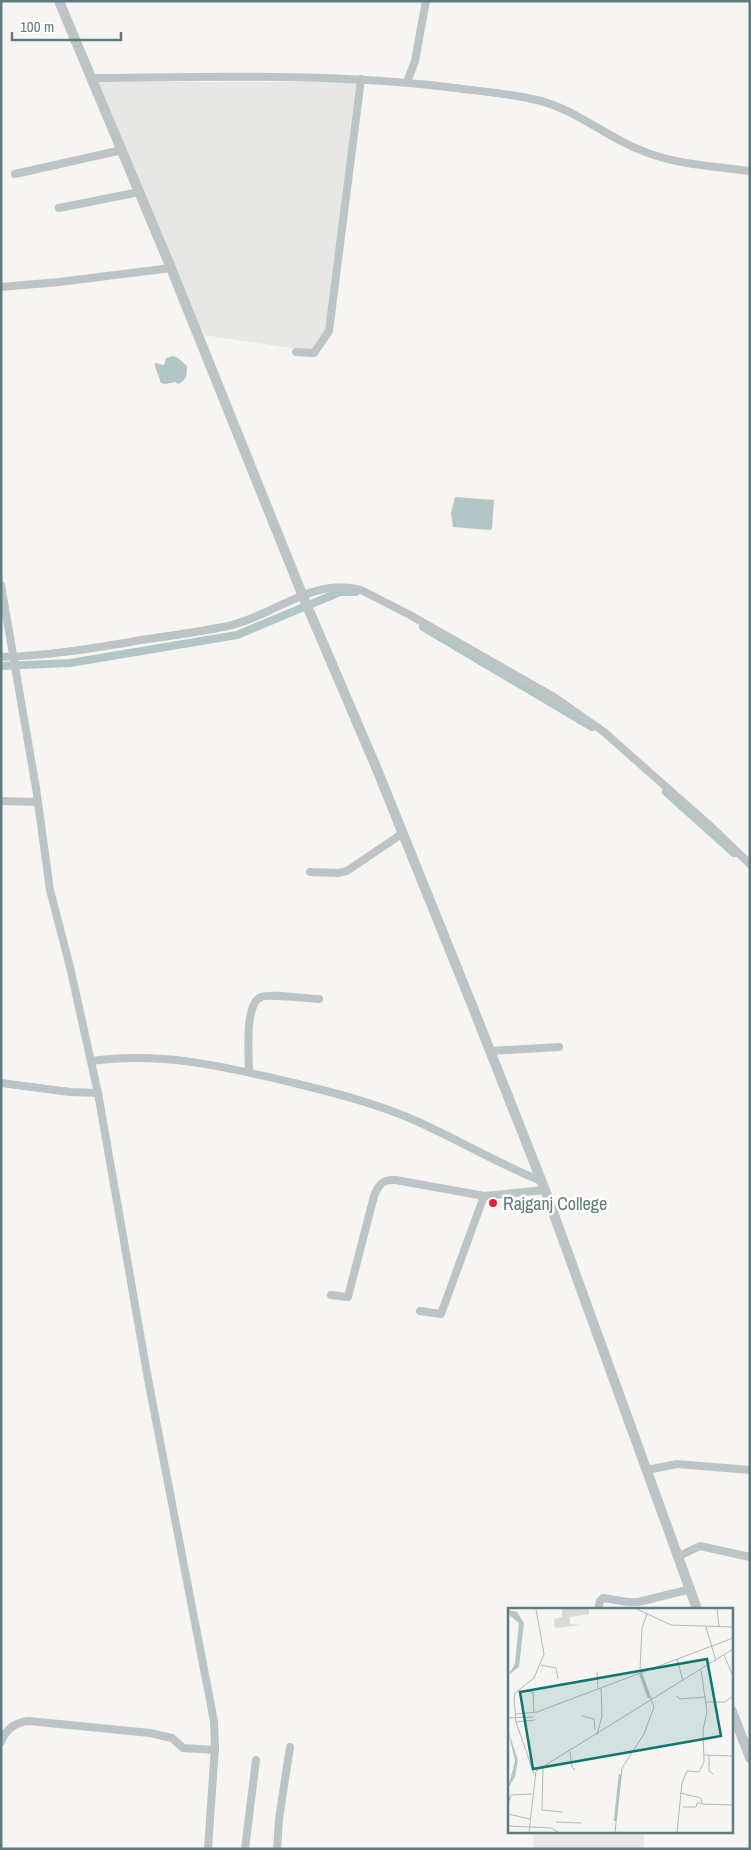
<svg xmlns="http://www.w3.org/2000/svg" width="751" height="1850" font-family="'Archivo Narrow',sans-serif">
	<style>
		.built { fill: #e7e7e6 }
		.water { fill: #b3c6c5 }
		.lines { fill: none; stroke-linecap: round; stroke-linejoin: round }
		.canal { stroke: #b3c6c5; stroke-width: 8 }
		.minor { stroke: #bcc4c5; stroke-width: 8 }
		.tertiary { stroke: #bcc4c5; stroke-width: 10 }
		.poi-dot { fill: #e82036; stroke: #fff; stroke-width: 2 }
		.labels { text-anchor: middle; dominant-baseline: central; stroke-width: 5; stroke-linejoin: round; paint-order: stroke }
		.poi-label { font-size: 18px; fill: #607b7e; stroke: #fff; text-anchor: start }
		.inset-river { fill: none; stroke: #b3c6c5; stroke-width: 2.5 }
		.inset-road { fill: none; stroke: #acb9ba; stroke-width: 1 }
		.view { fill: #0f766e; fill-opacity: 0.15; stroke: #0f766e; stroke-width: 2.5 }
		.inset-edge { fill: none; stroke: #607b7e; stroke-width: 2.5 }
	</style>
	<rect width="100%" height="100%" fill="#f6f5f2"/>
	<g class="built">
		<polygon points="98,82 356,82 326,331 312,351 203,335"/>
		<polygon points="534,1831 644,1831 644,1848 533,1849"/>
	</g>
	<g class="water">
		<path d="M173,356l5,2 9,8c0,9 0,14 -9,18l-3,-2 -9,2 -5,-1 -6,-17v-3l9,2 2,-7z"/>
		<polygon points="455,497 494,500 492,529 490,530 453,527 451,513"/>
	</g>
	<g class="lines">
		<g class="canal">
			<polyline points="423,627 592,727"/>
			<polyline points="1,666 70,663 237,635 340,592 356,592"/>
			<polyline points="666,792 734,853"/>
		</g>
		<g class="minor">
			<path d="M92,78c119,-1 237,-5 355,9 30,4 61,6 90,13 33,8 58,28 88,43 42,22 80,22 125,28"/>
			<polyline points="407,82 415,61 426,1"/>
			<polyline points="15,174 122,150"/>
			<polyline points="59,208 139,192"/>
			<polyline points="1,287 59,282 171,268"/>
			<polyline points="296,352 314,353 329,331 361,79"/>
			<polyline points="1,585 36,788 50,890 70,967 98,1093 148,1379 214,1721 215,1747 208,1849"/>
			<path d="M1,657c47,-1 94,-9 140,-17 29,-4 58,-8 87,-14 44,-9 85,-50 133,-36l49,25 144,82 50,35 104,92 42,40"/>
			<polyline points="1,801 38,802"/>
			<polyline points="310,872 338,873 347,871 403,833"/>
			<polyline points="490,1051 559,1047"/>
			<path d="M91,1061c70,-10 136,6 203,22 41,10 81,20 120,37 43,19 83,43 127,61"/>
			<path d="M249,1072c0,-16 -5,-68 12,-75 9,-4 46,2 58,2"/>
			<polyline points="1,1083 70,1092 98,1093"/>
			<path d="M331,1295l17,2 26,-101c5,-12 9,-17 22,-16l88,16"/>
			<polyline points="420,1311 441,1314 484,1196 545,1190"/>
			<polyline points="647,1470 677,1464 750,1470"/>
			<polyline points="679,1556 700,1546 750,1557"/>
			<polyline points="598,1609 600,1601 603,1598 628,1602 638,1602 691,1589"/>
			<path d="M1,1742c5,-13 14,-20 28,-21l121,12 22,5 11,10 32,2"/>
			<polyline points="245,1849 256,1760"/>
			<polyline points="277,1849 279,1819 290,1747"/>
		</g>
		<g class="tertiary">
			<polyline points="59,1 171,268 302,594 376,767 474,1010 545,1190 697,1609"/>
			<polyline points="732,1711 750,1758"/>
		</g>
	</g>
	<circle class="poi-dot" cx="493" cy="1203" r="5"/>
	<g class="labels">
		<g class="poi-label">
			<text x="503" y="1203">Rajganj College</text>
		</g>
	</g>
	<g transform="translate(508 1608)">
		<rect width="225" height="225" fill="#f6f5f2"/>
		<path d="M54,1h27v5l-19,3v7l11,1 -26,3 -1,-9 8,-2z" fill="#d8dbd1"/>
		<path d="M0,2l9,2 7,11 -5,44 -11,8 7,-11 4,-41 -11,-9zM0,122l10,30 -3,17 -7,11 7,-27z" fill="#b3c6c5"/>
		<path class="inset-river" d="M132,65l9,25M107,213l5,-47"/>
		<path class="inset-road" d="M129,1l34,16 62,2M209,1l2,17M198,19l10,34M216,47l9,21M169,51l6,22M33,57l15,3 2,11M89,64l1,17M12,83l13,1 1,21M169,88l3,3 26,-2M198,94h19l8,-6M7,106l22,-2 196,-74M74,108l12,3 1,11M0,110l25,-1M8,114l19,-2M89,127l5,-19 -1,-28M62,143l2,16 3,3M196,147l29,1M201,147v16l4,3M35,159l-1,43 21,2M26,166l-18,-52 -2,-23 1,-6 19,-15 10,-24 -8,-45M172,185l21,5 1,6 31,1M0,196l3,-9 21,-1M175,199h13l1,-4h4M0,206l22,5M48,214l25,1M0,218l43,2 7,4M21,224l7,-61 197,-122M107,224l7,-64 22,-34 10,-27 -14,-38 2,-41 5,-14M169,224l5,-49 5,-12 12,1 5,-10 -1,-32 4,-18 -6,-42"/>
		<path class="view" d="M199,51l14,77 -188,33 -13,-77z"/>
		<rect width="225" height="225" class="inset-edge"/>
	</g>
	<rect width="751" height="1850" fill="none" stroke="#607b7e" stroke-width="5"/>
	<path d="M12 32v8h109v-8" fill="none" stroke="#607b7e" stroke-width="2.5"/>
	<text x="20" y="32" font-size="15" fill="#607b7e" stroke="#ffffff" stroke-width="4" paint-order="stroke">100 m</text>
</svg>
